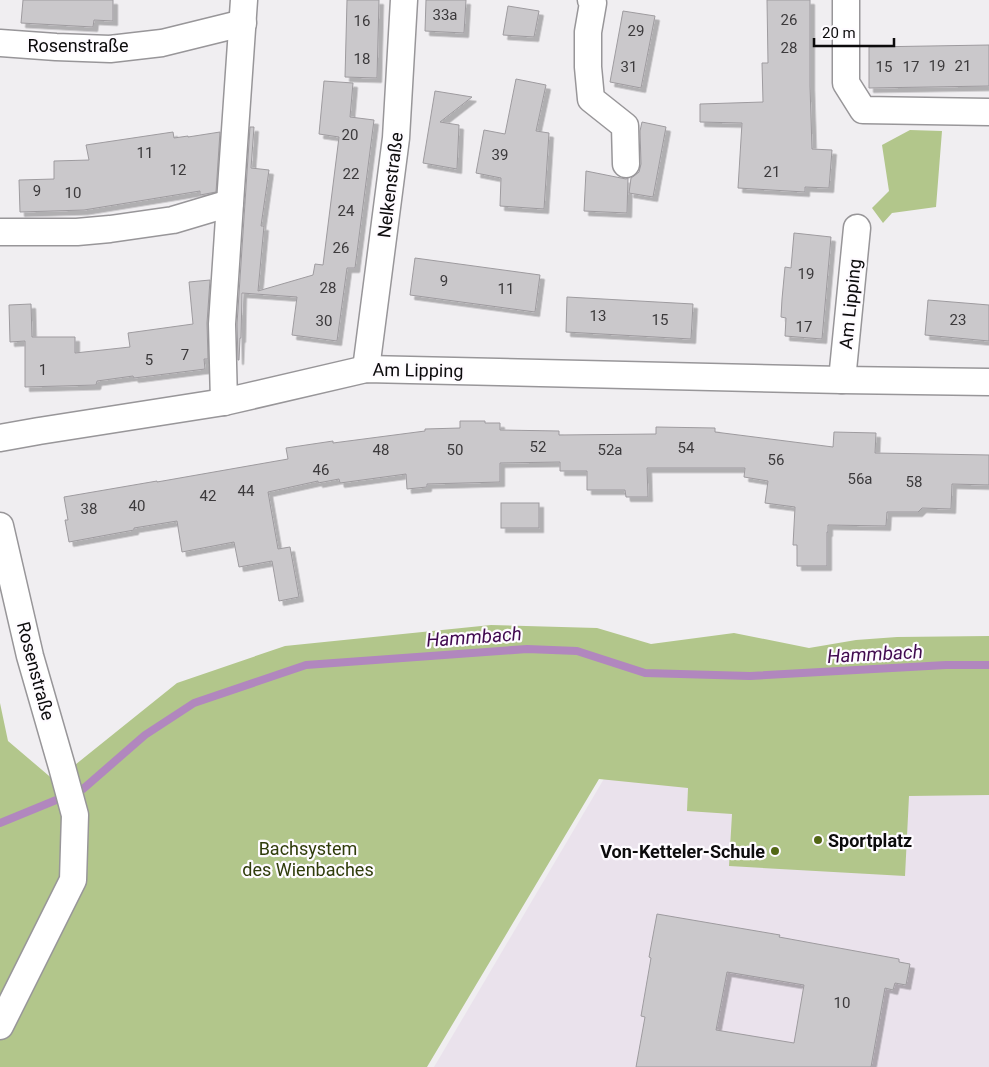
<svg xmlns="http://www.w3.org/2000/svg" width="989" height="1067" font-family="Roboto,sans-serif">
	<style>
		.built { fill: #eae2ec }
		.green { fill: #b2c68b }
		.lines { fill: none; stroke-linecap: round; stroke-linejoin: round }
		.stream { stroke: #b187be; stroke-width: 8 }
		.building { fill: #cac8cb; stroke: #9e9b9f; fill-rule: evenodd; filter: url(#shadow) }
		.minor-casing { stroke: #989699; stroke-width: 29 }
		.minor { stroke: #fff; stroke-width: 26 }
		.poi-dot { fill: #526715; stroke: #fefbff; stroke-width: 2 }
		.labels { text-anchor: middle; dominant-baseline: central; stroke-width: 4.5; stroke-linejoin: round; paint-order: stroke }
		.number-label { font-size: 15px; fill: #3c3a3c }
		.street-label { font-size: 18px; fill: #0c0b0c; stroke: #fefbff }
		.poi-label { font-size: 18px; font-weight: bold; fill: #0c0b0c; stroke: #fefbff; text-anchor: start }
		.park-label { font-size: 18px; fill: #2f3c0a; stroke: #fefbff }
		.water-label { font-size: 19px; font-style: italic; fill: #410a4f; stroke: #fefbff }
	</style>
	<defs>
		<filter id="shadow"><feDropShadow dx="4.5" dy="4.5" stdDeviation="0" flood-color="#0004"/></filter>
	</defs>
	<rect width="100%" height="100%" fill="#f0eef1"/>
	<polygon class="built" points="651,699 989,700 989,1067 434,1067"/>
	<g class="green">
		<polygon points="910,130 942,131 936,207 892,213 883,223 872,208 889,191 882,145"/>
		<polygon points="491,625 597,628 651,644 734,633 809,648 856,640 897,637 989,636 989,795 909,796 905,876 729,866 732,814 687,811 688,788 599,779 427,1067 0,1067 0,703 8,741 55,781 177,683 285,646"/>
	</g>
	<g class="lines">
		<polyline class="stream" points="0,823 83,789 145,735 194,703 306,665 527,649 577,651 645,673 750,676 946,665 989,665"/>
	</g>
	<g class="building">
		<polygon points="23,0 113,0 113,21 94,20 93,27 21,23"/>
		<polygon points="347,0 379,0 377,78 345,77"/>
		<polygon points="426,0 466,0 464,33 425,31"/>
		<polygon points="767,0 810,0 810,86 812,149 832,150 829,188 805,187 805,192 738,188 742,123 700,122 700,104 763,102 762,63 768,63"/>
		<polygon points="508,6 539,11 534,37 503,35"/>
		<polygon points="623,11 655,16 641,88 610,82"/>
		<polygon points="989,45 989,86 869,88 869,47"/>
		<polygon points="516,79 546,85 536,131 549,133 544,209 500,206 501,178 476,173 484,130 505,134"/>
		<polygon points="324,81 353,83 350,117 374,120 355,268 347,268 337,341 292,335 297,297 242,293 241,338 240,338 239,360 238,360 237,324 250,127 254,127 251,168 269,170 261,226 264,226 258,291 313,275 315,264 323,265 339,137 319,134"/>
		<polygon points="435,91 472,97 440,122 459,125 457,169 423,163"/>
		<polygon points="642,122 666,127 653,197 629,193 631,178 634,176 639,172 641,164 640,131"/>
		<polygon points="173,132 174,138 188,136 188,137 220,132 216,192 200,195 200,191 84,210 20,212 19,180 54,179 54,161 89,160 86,145"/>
		<polygon points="586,171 626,179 628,178 627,213 584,211"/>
		<polygon points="794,233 831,237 822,339 785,336 786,318 781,317 782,299 785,267 791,268"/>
		<polygon points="415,258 540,275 535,312 410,295"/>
		<polygon points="210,280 207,323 208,359 204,359 205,369 134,378 133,376 97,381 96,385 25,387 25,341 10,342 9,305 31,304 32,337 75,337 75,353 130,347 128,333 193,324 189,282"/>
		<polygon points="567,297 693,304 691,339 566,332"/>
		<polygon points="928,300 989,305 989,341 925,335"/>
		<polygon points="460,421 485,421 485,423 500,423 500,430 559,431 559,435 656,434 656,427 715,428 715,432 833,447 834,432 876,433 875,453 989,455 989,485 952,484 951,509 922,508 918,512 887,512 886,526 828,525 828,532 827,532 827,566 797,566 797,545 793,545 795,507 765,503 768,481 744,477 745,468 647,468 648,497 626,497 625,490 587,490 587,471 560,471 560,462 500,463 500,482 427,484 427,487 407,489 406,474 340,483 339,479 318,483 318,481 268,492 278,549 290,547 299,597 279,601 272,561 239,567 234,542 182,552 177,521 134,528 134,530 69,542 65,520 68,520 64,497 157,481 157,482 288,459 286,448 333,441 333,443 425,431 425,429 460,428"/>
		<rect x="501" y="503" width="38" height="25"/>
		<path d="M657,914l123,21 -1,2 120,22v3l11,2 -4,21 -11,-2 -2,7 -8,-2 -14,79h-235l9,-50 -4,-1 10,-58 -2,-1zM727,972l77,13 -10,58 -78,-13z"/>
	</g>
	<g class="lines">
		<defs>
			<g id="minor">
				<polyline points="591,0 593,3 588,32 588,67 591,99 625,126 626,164"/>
				<polyline points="846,0 846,83 863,110 989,112"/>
				<polyline points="0,43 56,47 110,49 162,43 243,23"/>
				<polyline points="0,232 77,232 110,229 173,220 230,203"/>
				<polyline points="366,369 396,138 404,0"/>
				<polyline points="842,380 857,228"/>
				<polyline points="224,402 222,324 230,203 244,0"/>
				<polyline points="0,438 39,431 224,402 366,369 842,380 989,382"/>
				<polyline points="0,526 30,656 62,767 75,815 73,880 0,1026"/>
			</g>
		</defs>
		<use href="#minor" class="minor-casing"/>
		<use href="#minor" class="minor"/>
	</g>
	<g class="poi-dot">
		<circle cx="818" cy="840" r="5"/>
		<circle cx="775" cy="851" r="5"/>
	</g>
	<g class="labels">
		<g class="number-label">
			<text x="445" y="15">33a</text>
			<text x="789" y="20">26</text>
			<text x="362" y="21">16</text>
			<text x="636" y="31">29</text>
			<text x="789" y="48">28</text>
			<text x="362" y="59">18</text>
			<text x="937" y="66">19</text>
			<text x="963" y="66">21</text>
			<text x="629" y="67">31</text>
			<text x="884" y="67">15</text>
			<text x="911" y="67">17</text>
			<text x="350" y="135">20</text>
			<text x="145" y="153">11</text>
			<text x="500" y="155">39</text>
			<text x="178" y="170">12</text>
			<text x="772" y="172">21</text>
			<text x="351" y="174">22</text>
			<text x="37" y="191">9</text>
			<text x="73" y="193">10</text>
			<text x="346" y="211">24</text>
			<text x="341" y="248">26</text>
			<text x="806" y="274">19</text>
			<text x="444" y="281">9</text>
			<text x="328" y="288">28</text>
			<text x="506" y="289">11</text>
			<text x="598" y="316">13</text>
			<text x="660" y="320">15</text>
			<text x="958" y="320">23</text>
			<text x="324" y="321">30</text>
			<text x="804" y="327">17</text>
			<text x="185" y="355">7</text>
			<text x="149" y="360">5</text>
			<text x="43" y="370">1</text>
			<text x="538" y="447">52</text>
			<text x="686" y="448">54</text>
			<text x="381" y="450">48</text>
			<text x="455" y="450">50</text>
			<text x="610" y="450">52a</text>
			<text x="776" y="460">56</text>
			<text x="321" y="470">46</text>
			<text x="860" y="479">56a</text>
			<text x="914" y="482">58</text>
			<text x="246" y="491">44</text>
			<text x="208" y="496">42</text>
			<text x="137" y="506">40</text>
			<text x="89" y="509">38</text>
			<text x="842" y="1003">10</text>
		</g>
		<g class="street-label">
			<text x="78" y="45">Rosenstraße</text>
			<text transform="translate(390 185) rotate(-83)">Nelkenstraße</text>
			<text transform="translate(850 304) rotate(-84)">Am Lipping</text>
			<text transform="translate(418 370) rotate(1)">Am Lipping</text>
			<text transform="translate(36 671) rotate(75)">Rosenstraße</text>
		</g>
		<g class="poi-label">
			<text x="828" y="840">Sportplatz</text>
			<text x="765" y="851" text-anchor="end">Von-Ketteler-Schule</text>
		</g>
		<g class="park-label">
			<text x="308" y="848">Bachsystem<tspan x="308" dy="21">des Wienbaches</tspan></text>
		</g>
		<g class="water-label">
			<text transform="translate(474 637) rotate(-4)">Hammbach</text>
			<text transform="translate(875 654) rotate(-3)">Hammbach</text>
		</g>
	</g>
	<path d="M814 38v8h80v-8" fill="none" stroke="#0c0b0c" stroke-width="2.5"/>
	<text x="822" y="38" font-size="15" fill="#0c0b0c" stroke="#fefbff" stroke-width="4" paint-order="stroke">20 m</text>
</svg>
